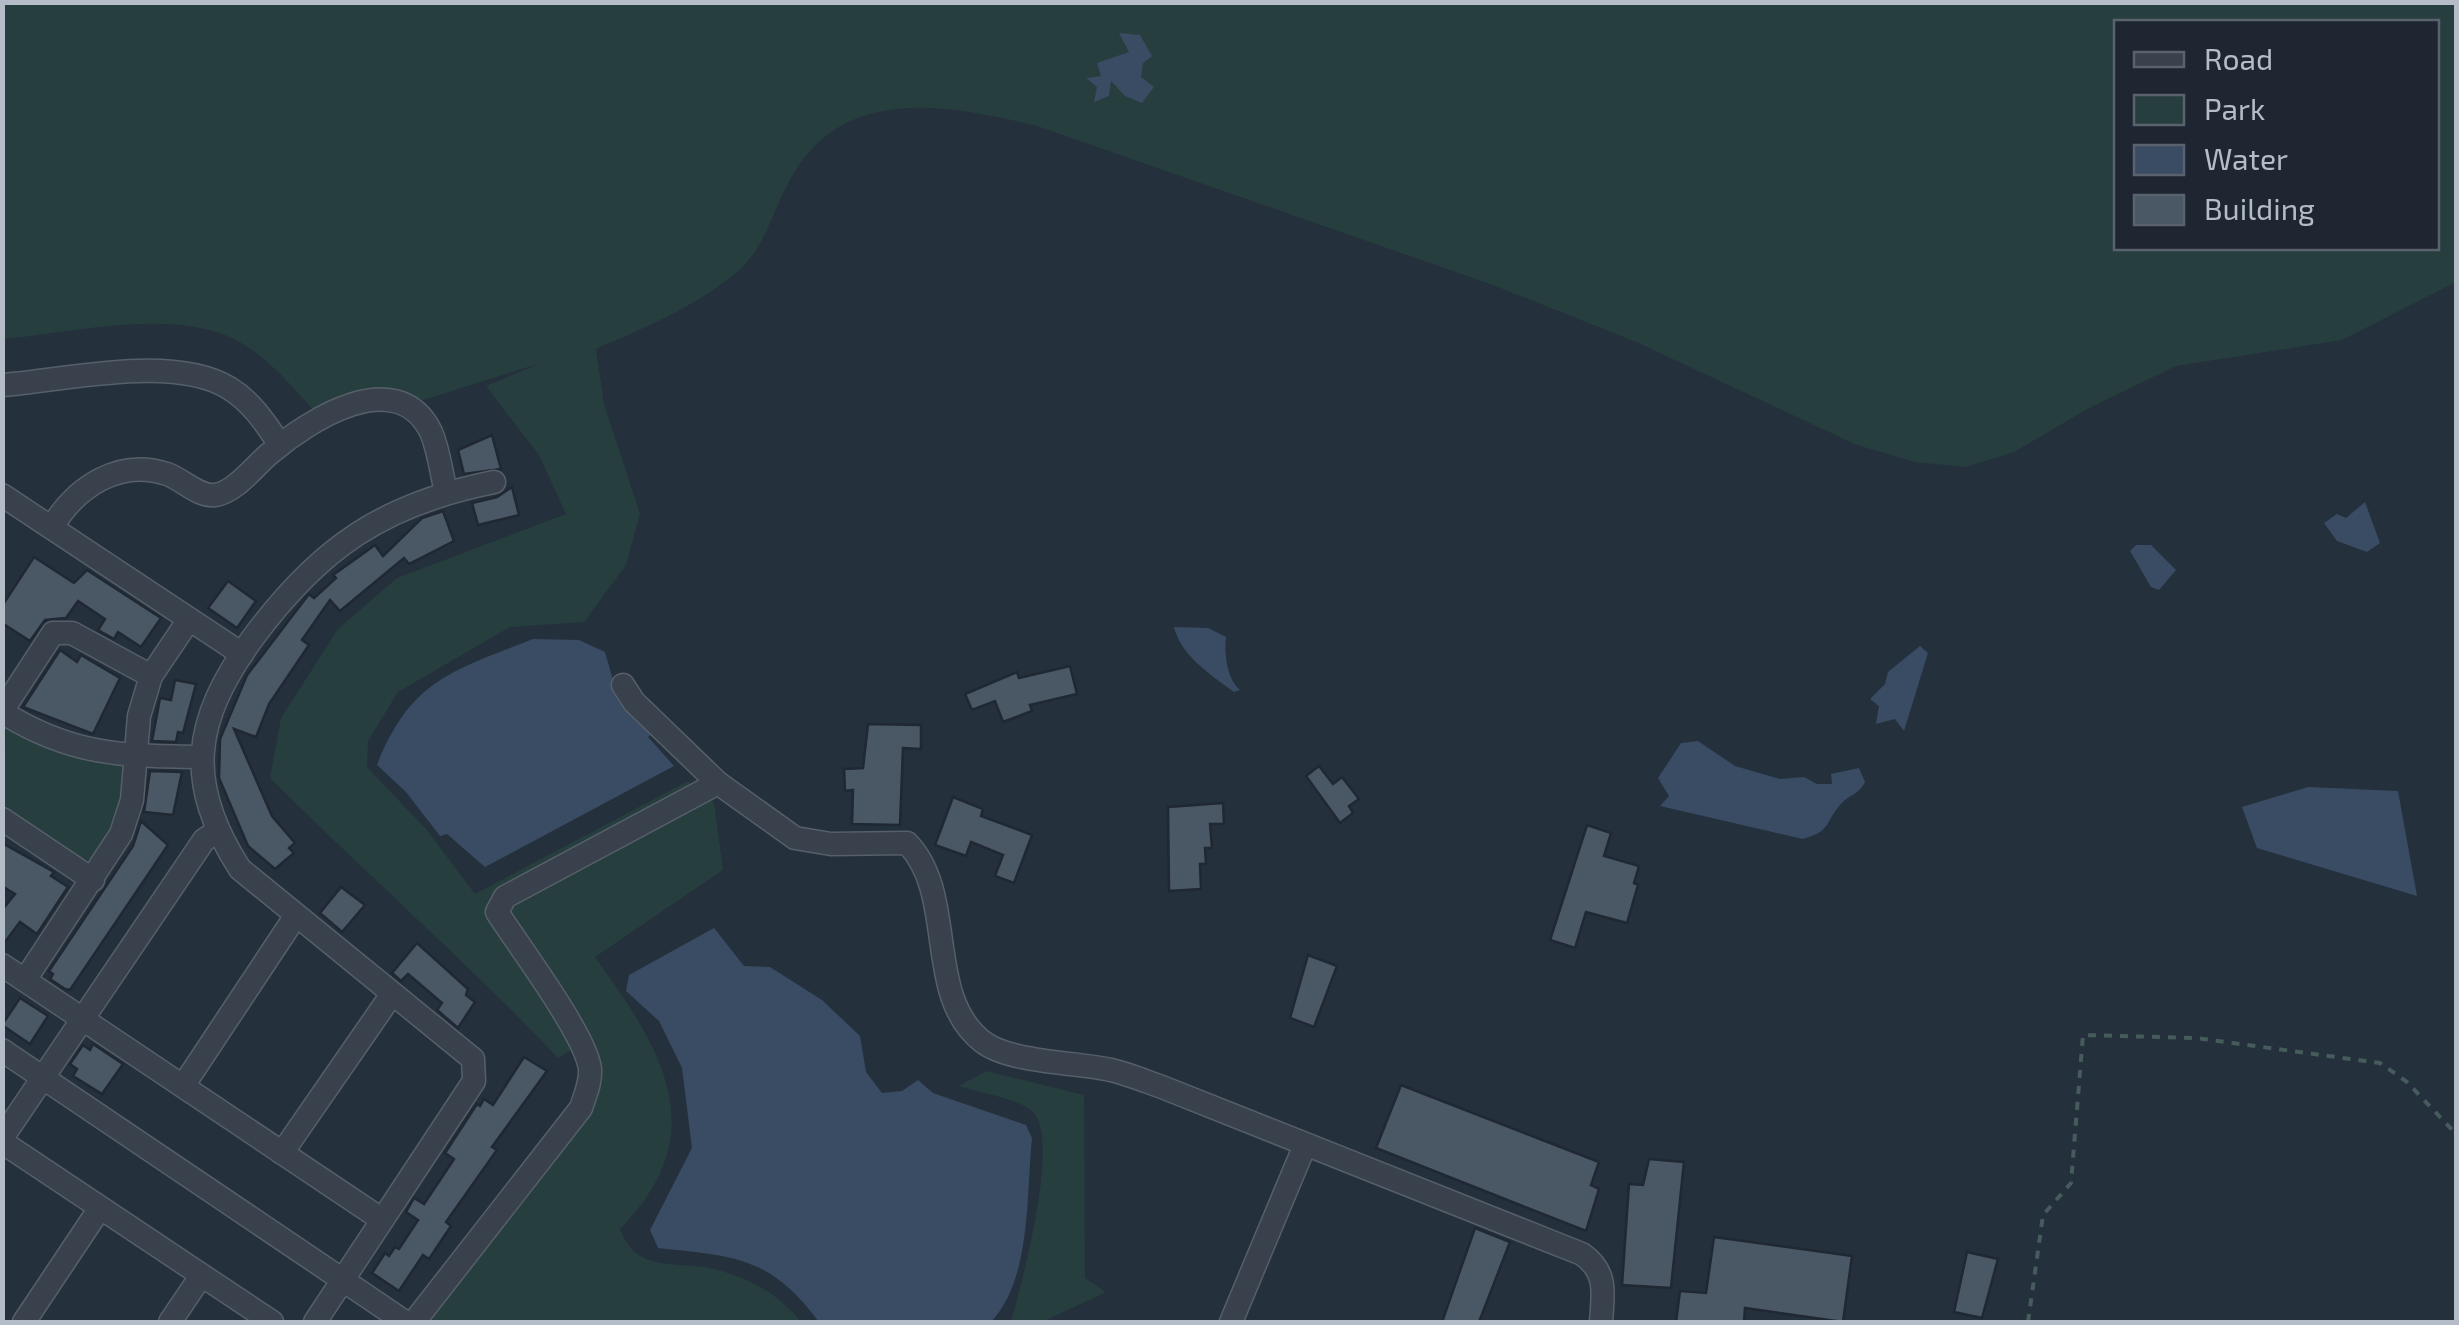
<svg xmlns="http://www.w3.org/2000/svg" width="2459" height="1325" font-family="'Exo 2',sans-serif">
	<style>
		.green { fill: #273e3e; fill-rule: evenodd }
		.water { fill: #394c63 }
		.building { fill: #4a5765; stroke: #1f2833; stroke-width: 2.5 }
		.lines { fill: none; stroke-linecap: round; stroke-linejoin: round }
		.minor-casing { stroke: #565f6a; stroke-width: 25 }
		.path { stroke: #465b5c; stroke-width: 4; stroke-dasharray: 8 8; stroke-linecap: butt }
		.minor { stroke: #38414c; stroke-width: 22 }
	</style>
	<rect width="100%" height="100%" fill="#24303c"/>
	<g class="green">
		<path d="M3,3h2453v279l-114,58 -166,26 -85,41 -77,45 -48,15 -51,-5 -58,-17 -221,-103 -143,-57 -456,-159c-84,-20 -189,-43 -243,47 -20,31 -27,74 -57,99 -40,34 -93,56 -141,77l8,55 36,110 -14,51 -42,57 -74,5 -112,65 -30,49 -1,26 59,62 49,65 213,-113 26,22 9,67 -128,87c67,92 120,176 25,272 17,48 62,29 102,42 34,11 57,24 79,51h-367l-5,-10 159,-205 -2,-66 -28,17c-92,-97 -193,-185 -288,-280l11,-60 57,-89 59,-51 169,-64 -27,-59 -53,-69 55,-23 -118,37 -36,-11 -26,2 -46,21c-24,-27 -48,-56 -81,-73 -63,-31 -163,-6 -231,0zM2116,22h320v226h-320z"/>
		<path d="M6,721c39,21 73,44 119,43 0,38 -11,63 -31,95l-13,2 -78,-53z"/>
		<path d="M986,1071l98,24 1,183 21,14 -64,30h-31c10,-37 51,-184 21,-211 -15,-13 -53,-18 -73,-25z"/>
	</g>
	<g class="water">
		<polygon points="1119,33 1140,35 1152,56 1143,63 1141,77 1154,87 1142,103 1125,96 1111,81 1109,96 1094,102 1097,87 1086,78 1101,76 1097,63 1129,52"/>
		<polygon points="2365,502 2380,543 2367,552 2337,541 2324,523 2337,514 2346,518"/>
		<polygon points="2136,545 2151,545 2176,570 2159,590 2151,587 2130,551"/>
		<path d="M1174,627l34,1 18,9c-2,17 1,42 14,53l-6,2c-23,-17 -53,-36 -60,-65z"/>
		<path d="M533,639l46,1 26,12 13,45 36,34 -6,6 26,29 -189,101 -38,-33 -7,2 -34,-44 -29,-27c34,-86 76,-94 156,-126z"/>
		<polygon points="1920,646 1928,653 1904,731 1895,719 1876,724 1879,706 1870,699 1885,684 1888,672"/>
		<path d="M1698,741l37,25 45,13 24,-2 13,7h15l-1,-10 28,-6 6,14c-6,13 -17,13 -25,23 -16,19 -9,26 -37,34l-143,-33 9,-10 -11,-18 23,-35z"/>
		<polygon points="2308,787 2398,791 2417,896 2257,848 2242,807"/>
		<path d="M714,928l30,38 26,1 52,33 38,36 6,36 16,21 20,-2 16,-11 15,13 93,32 6,13c-6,57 0,140 -41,184h-172c-48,-65 -84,-66 -161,-74l-8,-18 42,-82 -10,-80 -23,-47 -33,-30 3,-16z"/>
	</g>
	<g class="building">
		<polygon points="492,435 501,469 464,474 458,450"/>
		<polygon points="512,487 519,515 478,525 472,503 497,497"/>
		<polygon points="443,511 454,541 409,564 404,558 340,611 330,600 302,640 309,645 269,704 256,737 234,729 272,816 295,843 289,848 294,853 275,869 248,846 219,778 220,739 247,675 309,594 314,598 336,578 333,575 375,545 383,556 422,518"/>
		<polygon points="34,557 74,583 87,570 161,618 141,647 118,632 114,639 98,630 105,619 78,601 66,618 45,620 30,641 2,623 2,606"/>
		<polygon points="228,581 256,601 237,628 208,608"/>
		<polygon points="60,650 77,662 81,655 120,678 93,734 23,707"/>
		<polygon points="1070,666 1077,694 1030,705 1032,711 1003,722 995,701 972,710 965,694 1017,672 1019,678"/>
		<polygon points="175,680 196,684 183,733 178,732 176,742 152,741 160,698 171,700"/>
		<polygon points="868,724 921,725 921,749 903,748 900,825 852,824 853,790 845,791 844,769 863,768"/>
		<polygon points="1319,766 1333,784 1342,777 1359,799 1349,806 1353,813 1340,823 1306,776"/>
		<polygon points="150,771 182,772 173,815 144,812"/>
		<polygon points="953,797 983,809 981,816 1032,835 1014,883 995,876 1003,855 971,842 966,856 935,845"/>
		<polygon points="1223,803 1224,824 1210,824 1212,848 1205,848 1206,864 1200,864 1201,889 1169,891 1168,807"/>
		<polygon points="141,821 168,845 70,990 65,989 50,979 53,974 49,971 133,846"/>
		<polygon points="1587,825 1611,833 1604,856 1639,866 1634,883 1638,885 1627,923 1586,912 1575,948 1550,940"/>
		<polygon points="2,843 54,872 51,876 68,887 37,934 20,922 2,946 2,910 15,894 2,886"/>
		<polygon points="341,887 365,905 342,932 320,913"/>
		<polygon points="417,943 468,989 466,995 475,1002 458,1028 437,1010 442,1003 408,974 401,981 392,973"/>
		<polygon points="1308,955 1337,966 1314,1027 1290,1018"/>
		<polygon points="20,998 48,1016 30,1044 2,1025"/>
		<polygon points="93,1044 123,1064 102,1094 73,1076 77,1069 70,1064 83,1045 90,1050"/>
		<polygon points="524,1057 547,1071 492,1147 497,1150 446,1222 451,1226 429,1259 423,1255 399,1291 372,1273 385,1253 389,1256 395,1247 399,1249 418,1220 406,1212 414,1198 424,1204 454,1159 445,1153 477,1104 480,1106 484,1099 493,1105"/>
		<polygon points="1401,1085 1599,1162 1591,1185 1599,1189 1586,1231 1376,1148"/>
		<polygon points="1649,1159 1684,1162 1671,1288 1622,1285 1629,1184 1643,1185"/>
		<polygon points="1475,1228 1510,1242 1479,1322 1442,1322"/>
		<polygon points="1714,1237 1852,1256 1843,1322 1745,1308 1744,1322 1676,1322 1680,1291 1706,1293"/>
		<polygon points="1967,1252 1998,1259 1982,1318 1954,1312"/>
	</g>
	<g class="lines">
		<defs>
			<g id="minor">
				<path d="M2,385c65,-5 171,-31 227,3 23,14 37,36 51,57"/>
				<polyline points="2,495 242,654"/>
				<path d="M52,527c24,-40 67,-69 115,-53 15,5 31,23 48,21 19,-2 40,-29 54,-41 40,-34 128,-91 162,-22 8,18 10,41 15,59"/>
				<polyline points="623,685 634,702 718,783"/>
				<polyline points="2,711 53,633 72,633 151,676"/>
				<path d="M2,712c69,43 119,44 198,45"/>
				<polyline points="2,819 93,880"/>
				<polyline points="2,965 381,1219"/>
				<polyline points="25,980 121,834 132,800 139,716 151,676 188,621"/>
				<polyline points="2,1050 405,1322"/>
				<polyline points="183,1086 295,917"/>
				<polyline points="2,1138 204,840 216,832"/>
				<polyline points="2,1142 272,1322"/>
				<polyline points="282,1153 392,994"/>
				<polyline points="24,1322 100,1208"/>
				<polyline points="170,1322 201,1276"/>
				<path d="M315,1322l159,-241 -1,-22 -233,-190c-56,-87 -47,-148 12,-230 67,-91 131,-135 242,-157"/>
				<path d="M414,1322l167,-214c4,-13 10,-25 9,-39 -4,-34 -72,-124 -93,-157l8,-15 213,-114 77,55 36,6 76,-1c51,52 16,153 76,199 28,21 93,20 128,28 17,4 34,11 51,17l420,167c26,18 21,40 19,68"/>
				<polyline points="1231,1322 1305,1145"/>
			</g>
		</defs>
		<use href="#minor" class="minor-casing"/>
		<polyline class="path" points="2028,1322 2043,1215 2071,1183 2083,1035 2196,1038 2380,1063 2407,1082 2456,1134"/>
		<use href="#minor" class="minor"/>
	</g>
	<rect width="2459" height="1325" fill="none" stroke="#b4bcc8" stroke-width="10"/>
	<rect x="2114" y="20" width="325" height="230" fill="#1d2631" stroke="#59626d" stroke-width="2.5"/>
	<rect x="2134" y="52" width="50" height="15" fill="#38414c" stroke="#59626d" stroke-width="2.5"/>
	<text x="2204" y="70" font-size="30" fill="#b4bcc8">Road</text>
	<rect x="2134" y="95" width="50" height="30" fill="#273e3e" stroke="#59626d" stroke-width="2.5"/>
	<text x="2204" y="120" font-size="30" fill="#b4bcc8">Park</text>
	<rect x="2134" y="145" width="50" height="30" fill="#394c63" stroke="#59626d" stroke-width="2.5"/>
	<text x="2204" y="170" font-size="30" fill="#b4bcc8">Water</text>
	<rect x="2134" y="195" width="50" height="30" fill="#4a5765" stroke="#59626d" stroke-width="2.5"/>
	<text x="2204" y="220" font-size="30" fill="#b4bcc8">Building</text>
</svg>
